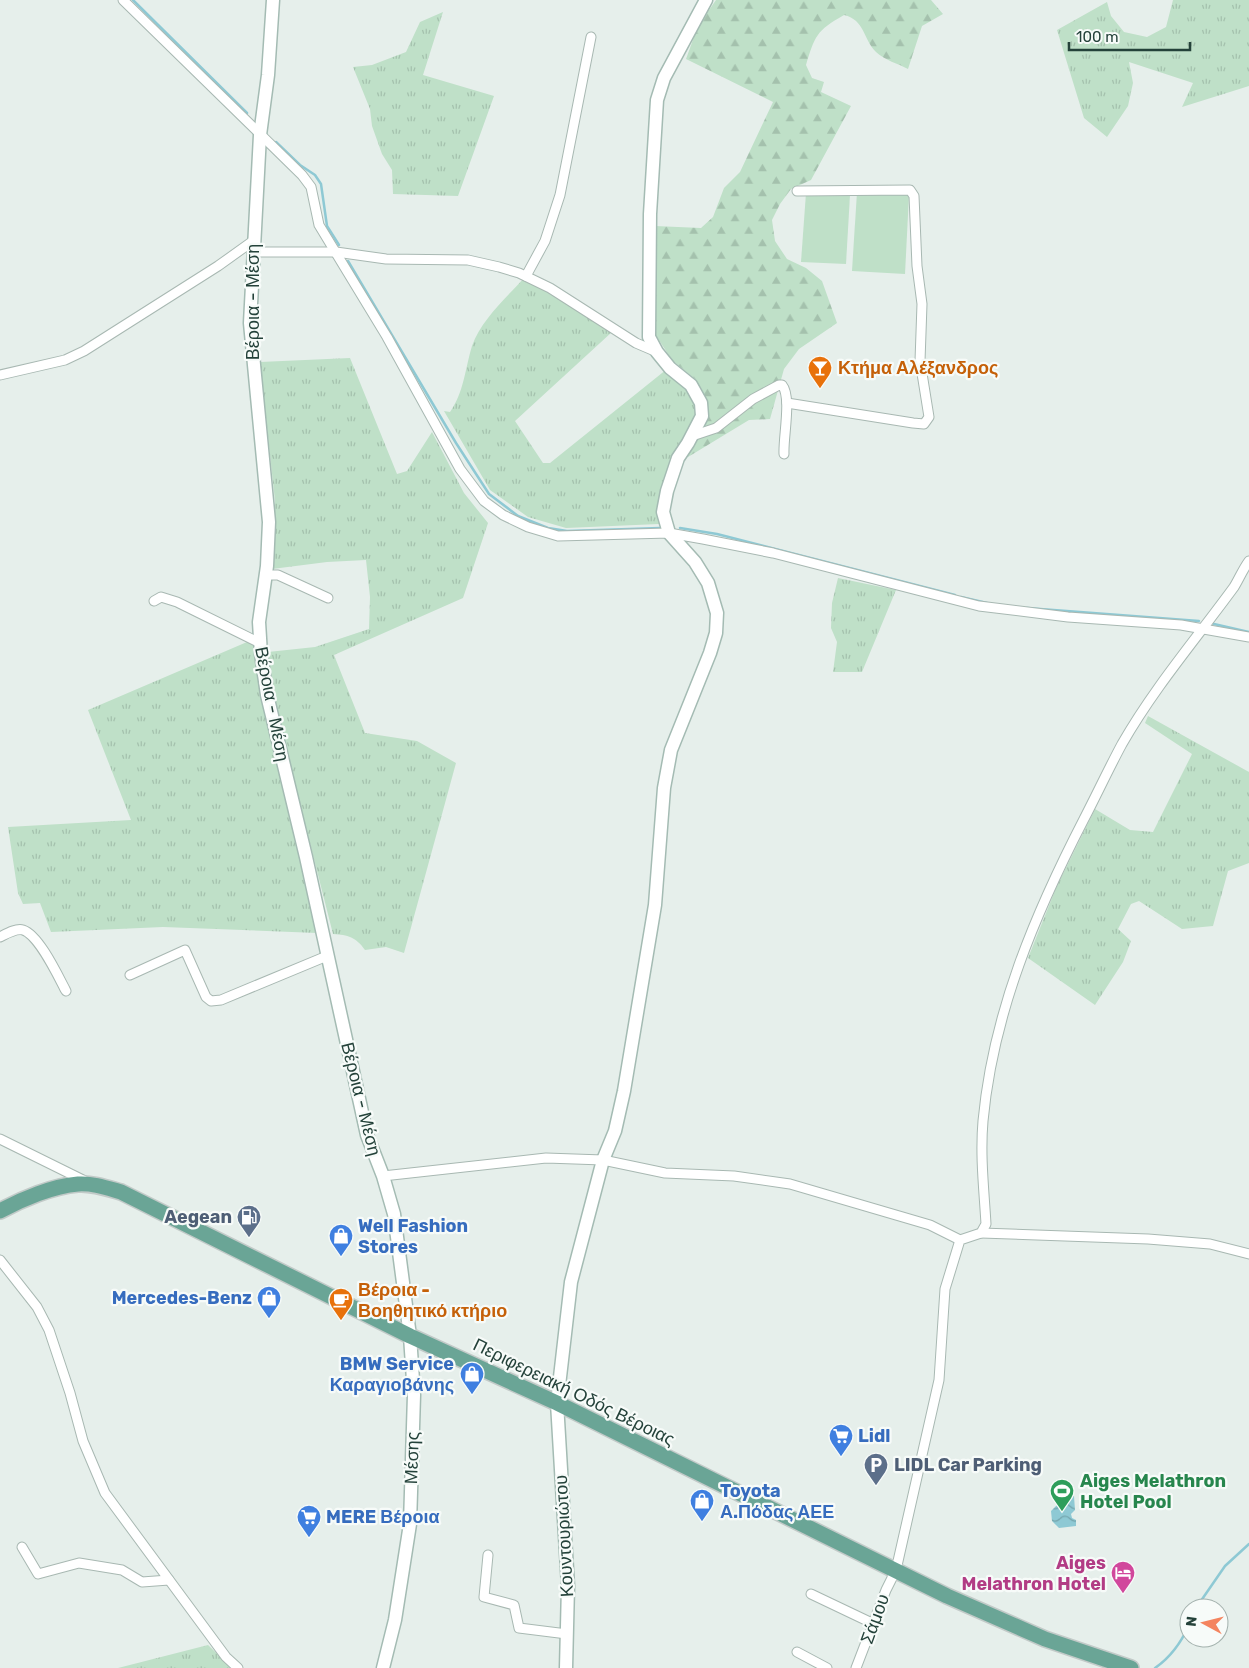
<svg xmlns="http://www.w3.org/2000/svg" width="1249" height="1668" font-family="Rubik,sans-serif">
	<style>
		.grass { fill: url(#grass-tufts) }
		.forest { fill: url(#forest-firs) }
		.pitch { fill: #bfe0c8 }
		.water { fill: url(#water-waves) }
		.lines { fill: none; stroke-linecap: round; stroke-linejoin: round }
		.stream { stroke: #8ec9d4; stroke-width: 2.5 }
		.street-casing { stroke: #a8b8b2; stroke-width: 11 }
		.secondary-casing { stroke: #a4bbb3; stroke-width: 15 }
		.primary-casing { stroke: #c2cac8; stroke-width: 18 }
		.street { stroke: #fff; stroke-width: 9 }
		.secondary { stroke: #fff; stroke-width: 12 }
		.primary { stroke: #6aa596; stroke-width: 15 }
		.labels { text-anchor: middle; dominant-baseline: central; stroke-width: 4.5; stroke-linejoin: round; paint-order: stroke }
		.street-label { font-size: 18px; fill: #24423a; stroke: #f7fbf9 }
		.food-label { font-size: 18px; font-weight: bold; fill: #c56008; stroke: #f7fbf9; text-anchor: start }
		.service-label { font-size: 18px; font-weight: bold; fill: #4e5e75; stroke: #f7fbf9; text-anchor: end }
		.shop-label { font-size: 18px; font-weight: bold; fill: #366cbe; stroke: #f7fbf9; text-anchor: start }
		.leisure-label { font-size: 18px; font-weight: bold; fill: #27864d; stroke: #f7fbf9; text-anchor: start }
		.hotel-label { font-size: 18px; font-weight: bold; fill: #b23c85; stroke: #f7fbf9; text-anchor: end }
	</style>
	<defs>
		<pattern id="grass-tufts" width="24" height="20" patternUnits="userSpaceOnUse" patternTransform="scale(1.25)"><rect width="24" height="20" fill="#bfe0c8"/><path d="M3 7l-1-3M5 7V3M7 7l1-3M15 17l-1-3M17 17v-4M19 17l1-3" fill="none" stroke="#a4c1ad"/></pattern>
		<pattern id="forest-firs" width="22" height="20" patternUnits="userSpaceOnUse" patternTransform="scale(1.25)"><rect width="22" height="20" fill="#bfe0c8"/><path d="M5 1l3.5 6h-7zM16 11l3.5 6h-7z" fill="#a4c1ad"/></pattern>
		<pattern id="water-waves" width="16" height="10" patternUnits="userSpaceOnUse" patternTransform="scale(1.25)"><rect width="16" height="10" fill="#8ec9d4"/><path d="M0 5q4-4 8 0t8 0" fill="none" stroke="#74a5ad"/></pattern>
	</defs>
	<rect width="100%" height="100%" fill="#e6efeb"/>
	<g class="grass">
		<polygon points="1173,0 1249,0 1249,86 1182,107 1193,83 1129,62 1133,83 1128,106 1107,137 1084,118 1057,30 1107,2 1111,16 1124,32 1147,37 1166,27"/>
		<polygon points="443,12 423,75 494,96 458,196 393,194 392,170 382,154 372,126 370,109 353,67 372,65 406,52 420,22"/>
		<path d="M524,278l88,54 -97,89 28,42h7l117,-94 21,18 11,27 -39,98 -1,12 -93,4 -38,-11 -38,-27 -46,-79 6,1c14,-20 15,-43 22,-66 9,-26 34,-48 52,-68z"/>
		<path d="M350,358l47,116 10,-3 25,-39 32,61 24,30 -25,75 -129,57 31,78 52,8 39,22 -52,190 -18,-6 -21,3c-9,-13 -17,-15 -32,-16l-57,-225 -8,-57 47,-5 54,-18 1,-32 -4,-37 -39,2 -55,7 3,-68 -15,-139z"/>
		<polygon points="838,578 896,590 862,672 833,672 837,642 831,628 832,603"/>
		<polygon points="247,642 254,646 264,705 317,933 163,927 51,932 40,903 23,904 18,893 8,827 131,820 88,710"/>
		<polygon points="1148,716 1249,772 1249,863 1228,871 1213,926 1182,929 1139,901 1131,904 1118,929 1131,941 1123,962 1095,1005 1028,958 1056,888 1095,809 1130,830 1153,832 1192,754 1145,723"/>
		<polygon points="208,1645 232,1668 118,1668"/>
	</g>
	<path class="forest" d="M716,0h215l12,14 -21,12 -14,43c-9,-5 -24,-9 -32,-17 -13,-13 -11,-32 -32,-37 -28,16 -29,21 -38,50l6,13 12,4 -3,10 30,14 -40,74 -20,9 -11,15 -8,16 3,21 12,18 19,9 16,13 15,42 -38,26 -15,20 -14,50 -21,1 -61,37 -1,-5 19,-48 -11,-25 -23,-19 -19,-29 2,-105 46,2 12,-11 11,-29 16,-16 33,-70 -87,-43 12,-33z"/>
	<g class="pitch">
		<polygon points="857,192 909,195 905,274 852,271"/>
		<polygon points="806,193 850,195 846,264 801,262"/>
	</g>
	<polygon class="water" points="1058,1495 1074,1496 1075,1510 1071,1514 1072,1518 1076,1520 1076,1526 1059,1528 1052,1521 1051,1511 1058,1504"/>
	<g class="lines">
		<g class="stream">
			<polyline points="133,0 247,113"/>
			<polyline points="276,142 300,165 315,175 321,184 327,226 339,245"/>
			<polyline points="348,261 456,443 489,494 518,516 548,528 567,531 660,528"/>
			<polyline points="680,528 717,534 955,595"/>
			<polyline points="961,597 987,603"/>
			<polyline points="1027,608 1199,621"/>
			<polyline points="1214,624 1249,632"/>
			<polyline points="1196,1608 1225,1566 1249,1544"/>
			<path d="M1155,1668c16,-11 26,-25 34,-43"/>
		</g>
		<defs>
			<g id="street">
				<polyline points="123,0 302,175 311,187 319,225 387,337 460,469 484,501 503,515 528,527 558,536 669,533 703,539 773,553 979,606 1068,617 1181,625 1249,637"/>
				<polyline points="253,252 336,252 386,259 468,260 499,267 519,273 550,288 636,343 657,352"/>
				<polyline points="526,276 545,241 560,195 591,37"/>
				<polyline points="0,375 65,360 84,351 218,266 253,241"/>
				<polyline points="787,403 913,423 924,424 929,417 920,361 922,304 917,266 914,196 910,190 797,191"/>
				<path d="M692,436l24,-8 37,-29 26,-14h3c10,12 1,52 2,69"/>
				<polyline points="266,575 278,575 328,598"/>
				<polyline points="154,601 161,597 177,602 260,643"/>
				<path d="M0,937c6,-3 16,-9 23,-7 16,5 35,46 43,61"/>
				<polyline points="130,975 185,950 206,997 211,1001 221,1000 327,956"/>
				<polyline points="0,1139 87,1182"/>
				<polyline points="383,1176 546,1158 603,1160 665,1173 734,1176 790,1184 930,1225 960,1240"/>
				<polyline points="981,1233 1148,1239 1210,1244 1249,1254"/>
				<polyline points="0,1260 37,1307 49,1330 70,1393 83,1441 105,1493 226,1657 238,1668"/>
				<polyline points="22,1547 38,1574 79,1563 122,1570 142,1582 169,1580"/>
				<polyline points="488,1555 484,1597 514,1605 519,1628 567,1634"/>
				<polyline points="811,1594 874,1624"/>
				<polyline points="797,1652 827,1668"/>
				<path d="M856,1668l30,-78 10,-20 43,-190 6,-91 15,-49 21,-7 5,-9c-2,-34 -6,-69 -3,-103 10,-108 52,-207 101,-302 13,-25 25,-51 38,-75 32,-56 74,-105 112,-157 5,-8 9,-18 15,-26"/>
			</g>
			<g id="secondary">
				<polyline points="273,0 268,75 260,135 250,323 269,522 267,566 259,622 261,654 267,695 306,857 367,1135 383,1176 394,1214 410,1336 414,1395 410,1524 395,1620 383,1668"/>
				<polyline points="566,1668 568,1586 557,1403 571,1282 603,1160 615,1131 624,1091 655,905 664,788 671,750 710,653 716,633 717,613 708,583 695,562 669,533 663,512 667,491 678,458 688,443 702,416 701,403 691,385 670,368 657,352 649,337 650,214 657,100 664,78 706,0"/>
			</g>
			<path id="primary" d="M0,1211c22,-12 53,-25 78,-27 15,-1 29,4 43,8l289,144 147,67 390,193 98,43 86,29"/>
		</defs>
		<use href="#street" class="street-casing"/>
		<use href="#secondary" class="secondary-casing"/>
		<use href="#primary" class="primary-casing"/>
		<use href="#street" class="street"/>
		<use href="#secondary" class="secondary"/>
		<use href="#primary" class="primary"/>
	</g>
	<defs>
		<symbol id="bar-pin" viewBox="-11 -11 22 30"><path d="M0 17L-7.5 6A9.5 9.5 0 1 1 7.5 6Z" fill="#e8710a" stroke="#f7fbf9"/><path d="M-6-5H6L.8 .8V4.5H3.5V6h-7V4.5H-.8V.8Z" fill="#fff"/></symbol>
		<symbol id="fuel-pin" viewBox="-11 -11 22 30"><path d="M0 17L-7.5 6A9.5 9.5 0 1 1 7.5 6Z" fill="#5c6f8a" stroke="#f7fbf9"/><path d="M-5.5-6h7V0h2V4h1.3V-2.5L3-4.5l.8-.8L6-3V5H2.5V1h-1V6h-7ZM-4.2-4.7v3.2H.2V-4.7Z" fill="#fff"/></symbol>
		<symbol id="shop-pin" viewBox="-11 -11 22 30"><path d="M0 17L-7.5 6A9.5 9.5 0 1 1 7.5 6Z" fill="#3f7fe0" stroke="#f7fbf9"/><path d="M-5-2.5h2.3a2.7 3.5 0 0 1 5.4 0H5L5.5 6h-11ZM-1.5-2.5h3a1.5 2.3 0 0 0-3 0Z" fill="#fff"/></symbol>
		<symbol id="cafe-pin" viewBox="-11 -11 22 30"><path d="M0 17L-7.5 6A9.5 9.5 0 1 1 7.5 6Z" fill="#e8710a" stroke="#f7fbf9"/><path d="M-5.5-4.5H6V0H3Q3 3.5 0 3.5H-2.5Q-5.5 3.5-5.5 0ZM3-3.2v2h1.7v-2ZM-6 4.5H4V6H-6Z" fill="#fff"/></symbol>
		<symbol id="supermarket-pin" viewBox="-11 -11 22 30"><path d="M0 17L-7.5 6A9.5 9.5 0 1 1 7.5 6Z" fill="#3f7fe0" stroke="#f7fbf9"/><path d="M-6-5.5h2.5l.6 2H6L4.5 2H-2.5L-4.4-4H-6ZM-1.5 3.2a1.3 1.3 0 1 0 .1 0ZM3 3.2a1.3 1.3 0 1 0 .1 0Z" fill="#fff"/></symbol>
		<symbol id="parking-pin" viewBox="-11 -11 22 30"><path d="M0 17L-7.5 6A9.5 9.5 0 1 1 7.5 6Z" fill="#5c6f8a" stroke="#f7fbf9"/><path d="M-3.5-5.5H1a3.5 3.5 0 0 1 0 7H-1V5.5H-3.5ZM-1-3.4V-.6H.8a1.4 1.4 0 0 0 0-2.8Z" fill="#fff"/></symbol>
		<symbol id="stadium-pin" viewBox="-11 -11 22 30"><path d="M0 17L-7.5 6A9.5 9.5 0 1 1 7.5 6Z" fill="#2e9e5b" stroke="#f7fbf9"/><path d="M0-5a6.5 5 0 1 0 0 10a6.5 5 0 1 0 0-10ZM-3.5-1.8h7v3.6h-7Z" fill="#fff"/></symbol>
		<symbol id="hotel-pin" viewBox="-11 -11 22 30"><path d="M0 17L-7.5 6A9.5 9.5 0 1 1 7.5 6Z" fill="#d1479c" stroke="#f7fbf9"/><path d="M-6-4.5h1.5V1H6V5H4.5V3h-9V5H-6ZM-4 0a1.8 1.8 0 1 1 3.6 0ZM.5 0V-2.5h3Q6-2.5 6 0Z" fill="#fff"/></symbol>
	</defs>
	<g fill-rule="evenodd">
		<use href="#bar-pin" x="806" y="354" width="28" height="38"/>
		<use href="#fuel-pin" x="235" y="1203" width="28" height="38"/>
		<use href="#shop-pin" x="327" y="1222" width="28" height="38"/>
		<use href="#shop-pin" x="255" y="1284" width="28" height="38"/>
		<use href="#cafe-pin" x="327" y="1286" width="28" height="38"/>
		<use href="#shop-pin" x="458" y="1360" width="28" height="38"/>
		<use href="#supermarket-pin" x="827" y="1422" width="28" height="38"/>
		<use href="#parking-pin" x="862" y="1451" width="28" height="38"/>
		<use href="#stadium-pin" x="1048" y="1477" width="28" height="38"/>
		<use href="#shop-pin" x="688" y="1487" width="28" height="38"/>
		<use href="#supermarket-pin" x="295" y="1503" width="28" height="38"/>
		<use href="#hotel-pin" x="1109" y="1559" width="28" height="38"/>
	</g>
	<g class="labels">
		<g class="street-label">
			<text transform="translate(253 302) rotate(-90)">Βέροια - Μέση</text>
			<text transform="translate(272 704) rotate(79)">Βέροια - Μέση</text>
			<text transform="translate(361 1099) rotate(76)">Βέροια - Μέση</text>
			<text transform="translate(574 1392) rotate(26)">Περιφερειακή Οδός Βέροιας</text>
			<text transform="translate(412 1458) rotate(-88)">Μέσης</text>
			<text transform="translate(564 1536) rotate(-93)">Κουντουριώτου</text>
			<text transform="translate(875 1619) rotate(-70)">Σάμου</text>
		</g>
		<g class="food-label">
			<text x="838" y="368">Κτήμα Αλέξανδρος</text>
			<text x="358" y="1290">Βέροια -<tspan x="358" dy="21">Βοηθητικό κτήριο</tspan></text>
		</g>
		<g class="service-label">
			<text x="232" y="1217">Aegean</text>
			<text x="894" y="1465" text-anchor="start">LIDL Car Parking</text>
		</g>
		<g class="shop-label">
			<text x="358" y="1226">Well Fashion<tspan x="358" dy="21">Stores</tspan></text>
			<text x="252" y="1298" text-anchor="end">Mercedes-Benz</text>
			<text x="454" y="1364" text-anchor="end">BMW Service<tspan x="454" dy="21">Καραγιοβάνης</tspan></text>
			<text x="858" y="1436">Lidl</text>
			<text x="720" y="1491">Toyota<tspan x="720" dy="21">Α.Πόδας ΑΕΕ</tspan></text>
			<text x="326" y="1517">MERE Βέροια</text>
		</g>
		<g class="leisure-label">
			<text x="1080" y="1481">Aiges Melathron<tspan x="1080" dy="21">Hotel Pool</tspan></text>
		</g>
		<g class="hotel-label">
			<text x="1106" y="1563">Aiges<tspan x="1106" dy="21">Melathron Hotel</tspan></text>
		</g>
	</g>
	<g transform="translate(1204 1623) rotate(277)"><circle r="24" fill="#f7fbf9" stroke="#a3b1ad"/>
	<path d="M0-4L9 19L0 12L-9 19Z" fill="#f4845f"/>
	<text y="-8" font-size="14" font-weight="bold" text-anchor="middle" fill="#24423a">N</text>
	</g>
	<path d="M1069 42v8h121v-8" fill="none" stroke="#24423a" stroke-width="2.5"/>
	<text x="1076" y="42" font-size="15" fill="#24423a" stroke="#f7fbf9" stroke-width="4" paint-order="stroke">100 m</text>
</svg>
